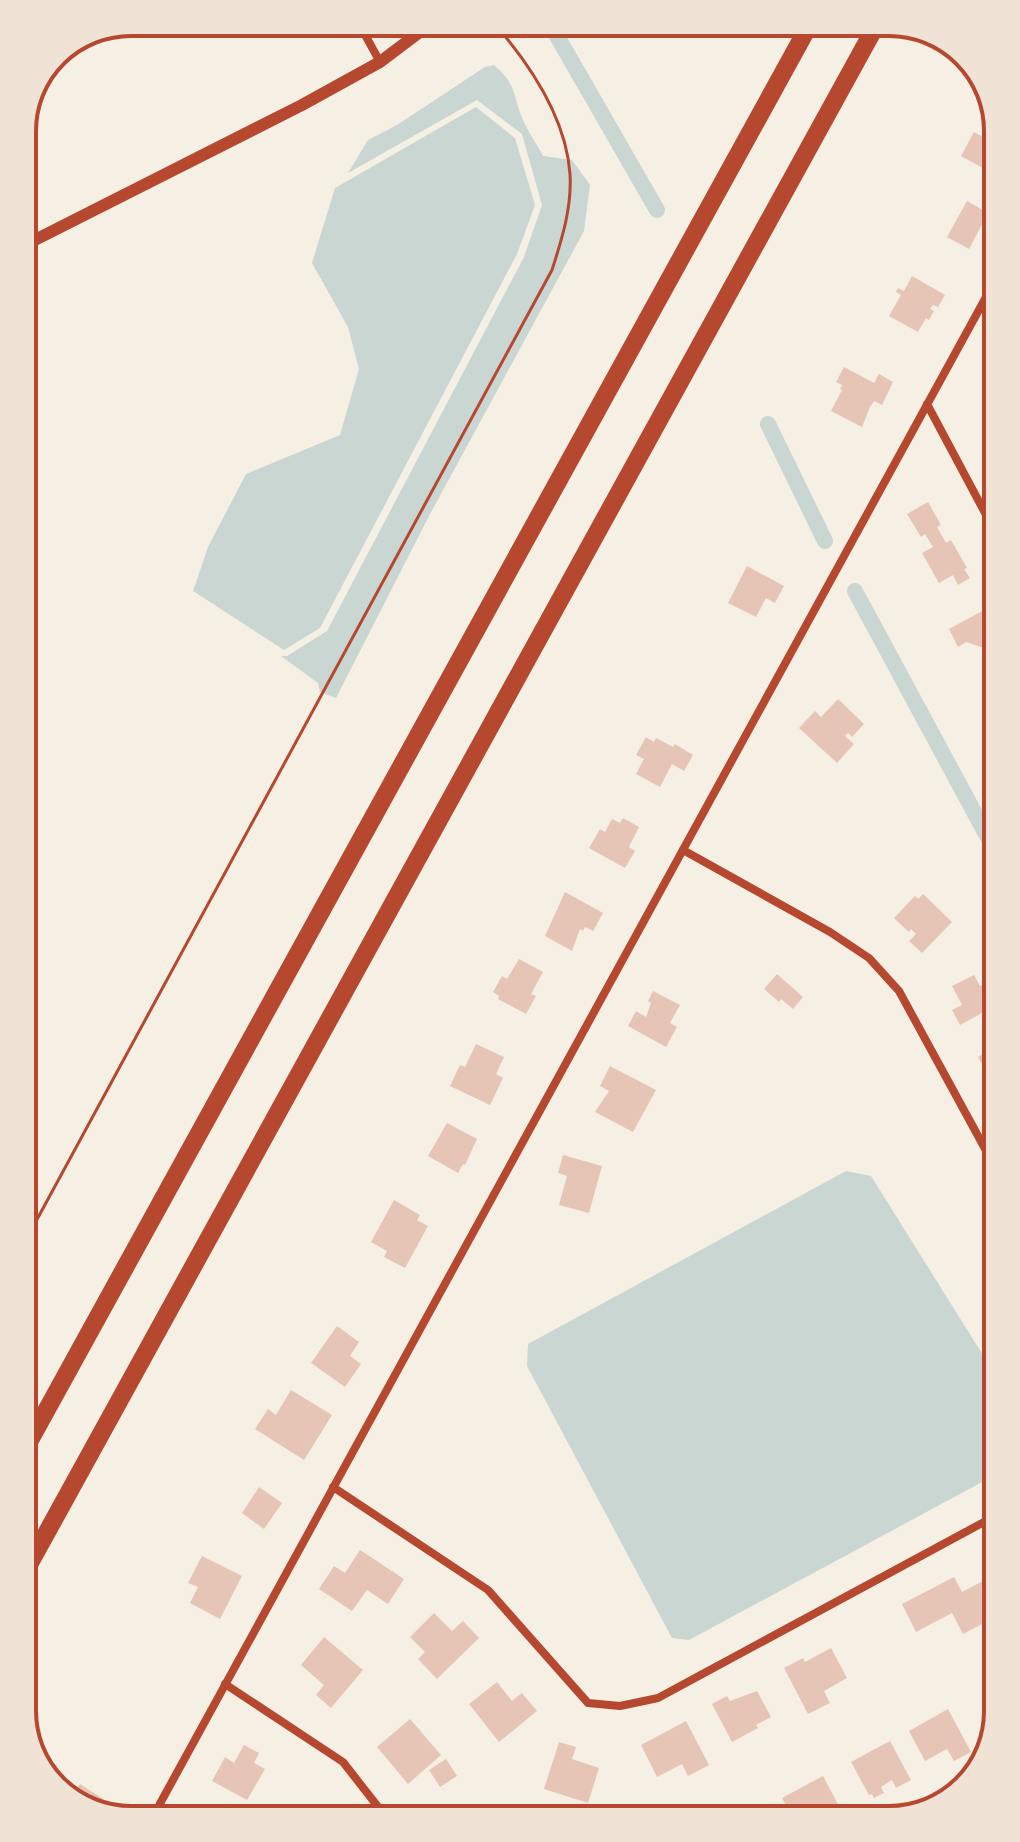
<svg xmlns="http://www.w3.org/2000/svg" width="1020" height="1842" font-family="Jost,sans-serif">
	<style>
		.water { fill: #c9d6d2 }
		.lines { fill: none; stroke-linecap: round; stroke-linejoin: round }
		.canal { stroke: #c9d6d2; stroke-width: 16 }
		.building { fill: #e6c5b7 }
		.path { stroke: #b5482f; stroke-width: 3 }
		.minor { stroke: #b5482f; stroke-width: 8 }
		.tertiary { stroke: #b5482f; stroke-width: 12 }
		.motorway { stroke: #b5482f; stroke-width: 18 }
		.rim { fill: none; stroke: #b5482f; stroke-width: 4 }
	</style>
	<rect width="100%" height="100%" fill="#f6efe4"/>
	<g class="water">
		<path d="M494,65c22,19 18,26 27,50 5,14 15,28 22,41l29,4 18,25 -6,46 -155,285 -93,182 -16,-6 -2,-9 -37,-27h6l40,-25 197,-374 18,-52 -20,-71 -45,-34 -129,73 20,-33 29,-15 88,-58z"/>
		<polygon points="476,107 515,138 535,205 517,254 320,628 284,650 193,591 208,547 246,474 340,435 359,369 348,327 312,263 335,188"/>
		<polygon points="846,1171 871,1176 996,1376 997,1474 689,1640 672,1638 527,1366 528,1344"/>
	</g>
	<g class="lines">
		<g class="canal">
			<polyline points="549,22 657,210"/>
			<polyline points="768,424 825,541"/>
			<polyline points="855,591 993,847"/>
		</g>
	</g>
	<g class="building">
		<polygon points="990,130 990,172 961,156 974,132 985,138"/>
		<polygon points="967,201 988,213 969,249 947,237"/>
		<polygon points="912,276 945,295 938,307 933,305 930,309 934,311 929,320 926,318 918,332 889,316 901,295 896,292 898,288 904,291"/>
		<polygon points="844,367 874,383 879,374 893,382 882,405 874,401 870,407 862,427 831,411 842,390 840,389 842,385 836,382"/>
		<polygon points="928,502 941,525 937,527 946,543 951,540 967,568 964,569 970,578 958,585 953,575 939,583 922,553 933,547 925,534 921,537 907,514"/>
		<polygon points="747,566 784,586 775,603 766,598 756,617 728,603"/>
		<polygon points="988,608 992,615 992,650 987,653 984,648 966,642 958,647 949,629"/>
		<polygon points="838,699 864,724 852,737 848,733 845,736 854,744 837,763 799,728 815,711 821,717"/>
		<polygon points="646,737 654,742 656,738 673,747 675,744 693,755 684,771 672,764 660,787 636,774 644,759 636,755"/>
		<polygon points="623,818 639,827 629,847 635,851 625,868 589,848 600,829 605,832 612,819 620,823"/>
		<polygon points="565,892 603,913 593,931 585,927 583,931 580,929 572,951 545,936"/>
		<polygon points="923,894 952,922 922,953 909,941 916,934 911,929 909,932 894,918 915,896 918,899"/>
		<polygon points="519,959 543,972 531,994 536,996 526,1014 498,999 499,996 493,992 502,976 507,979"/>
		<polygon points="777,974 803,997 793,1009 781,999 779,1002 764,989"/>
		<polygon points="974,975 980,986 989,981 994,993 987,997 993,1007 960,1025 952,1010 962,1005 952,986"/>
		<polygon points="653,991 680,1005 670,1023 677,1027 666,1047 628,1026 636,1011 646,1017 651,1003 648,1001"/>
		<polygon points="476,1044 504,1057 496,1074 503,1078 490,1105 450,1086 460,1065 465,1067"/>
		<polygon points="994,1048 995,1077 990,1079 978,1057"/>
		<polygon points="610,1066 656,1090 633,1132 595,1112 609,1091 600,1086"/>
		<polygon points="447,1123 477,1139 465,1165 463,1164 458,1173 428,1156"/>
		<polygon points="563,1155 602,1166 589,1213 559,1205 567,1176 558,1173"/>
		<polygon points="394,1200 420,1215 417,1220 428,1226 405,1268 384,1257 387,1251 371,1242"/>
		<polygon points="337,1326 359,1342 350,1356 361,1364 345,1387 311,1363"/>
		<polygon points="291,1390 332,1415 304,1460 255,1429 268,1409 276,1415"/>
		<polygon points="259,1487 282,1503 264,1529 242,1513"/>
		<polygon points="360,1550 404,1579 388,1604 367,1590 352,1611 319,1589 334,1566 345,1573"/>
		<polygon points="202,1556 242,1576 220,1619 190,1603 198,1587 188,1583"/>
		<polygon points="954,1577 962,1592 983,1581 985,1584 991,1580 997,1592 997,1616 963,1634 952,1613 916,1632 902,1604"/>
		<polygon points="434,1613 452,1631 463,1621 479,1638 437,1679 418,1659 425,1652 410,1637"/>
		<polygon points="324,1637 363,1670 331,1708 316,1695 324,1685 301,1665"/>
		<polygon points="831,1648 847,1678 824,1691 830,1703 808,1714 784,1668 803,1658 805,1662"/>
		<polygon points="497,1682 512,1701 522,1693 537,1711 499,1742 469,1704"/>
		<polygon points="757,1691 771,1717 756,1725 758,1728 732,1742 712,1704 727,1696 730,1701"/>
		<polygon points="948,1709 971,1752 954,1761 947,1749 925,1761 909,1731"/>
		<polygon points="410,1719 441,1755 408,1784 377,1747"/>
		<polygon points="686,1721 709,1765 688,1776 682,1764 657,1777 641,1745"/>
		<polygon points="890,1741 911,1780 896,1788 892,1780 881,1787 884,1793 874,1798 872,1794 869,1795 851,1762"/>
		<polygon points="559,1742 576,1747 572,1759 599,1768 588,1803 544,1789"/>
		<polygon points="244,1745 259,1753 254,1763 265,1769 247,1800 212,1781 225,1757 234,1763"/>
		<polygon points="446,1759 457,1776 440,1787 429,1770"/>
		<polygon points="823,1776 842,1812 790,1813 782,1798"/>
		<polygon points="80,1784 108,1802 101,1812 69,1801"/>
	</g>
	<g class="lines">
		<path class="path" d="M28,1236l524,-966c10,-31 20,-63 18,-96 -4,-56 -41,-111 -77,-152"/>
		<g class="minor">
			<polyline points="358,22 380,62"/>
			<polyline points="927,404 992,526"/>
			<polyline points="683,850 830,932 869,958 899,991 995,1167"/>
			<polyline points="333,1487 488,1590 588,1703 620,1706 658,1698 997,1515"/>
			<polyline points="225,1684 343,1762 386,1817"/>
			<polyline points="151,1820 991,288"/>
		</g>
		<polyline class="tertiary" points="23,246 302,105 380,62 433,22"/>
		<g class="motorway">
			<polyline points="29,1442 811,22"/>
			<polyline points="30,1563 878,22"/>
		</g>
	</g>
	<path d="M0 0H1020V1842H0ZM131 36H889A95 95 0 0 1 984 131V1711A95 95 0 0 1 889 1806H131A95 95 0 0 1 36 1711V131A95 95 0 0 1 131 36Z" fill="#f1e2d6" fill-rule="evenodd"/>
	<path class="rim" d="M131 36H889A95 95 0 0 1 984 131V1711A95 95 0 0 1 889 1806H131A95 95 0 0 1 36 1711V131A95 95 0 0 1 131 36Z"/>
</svg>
